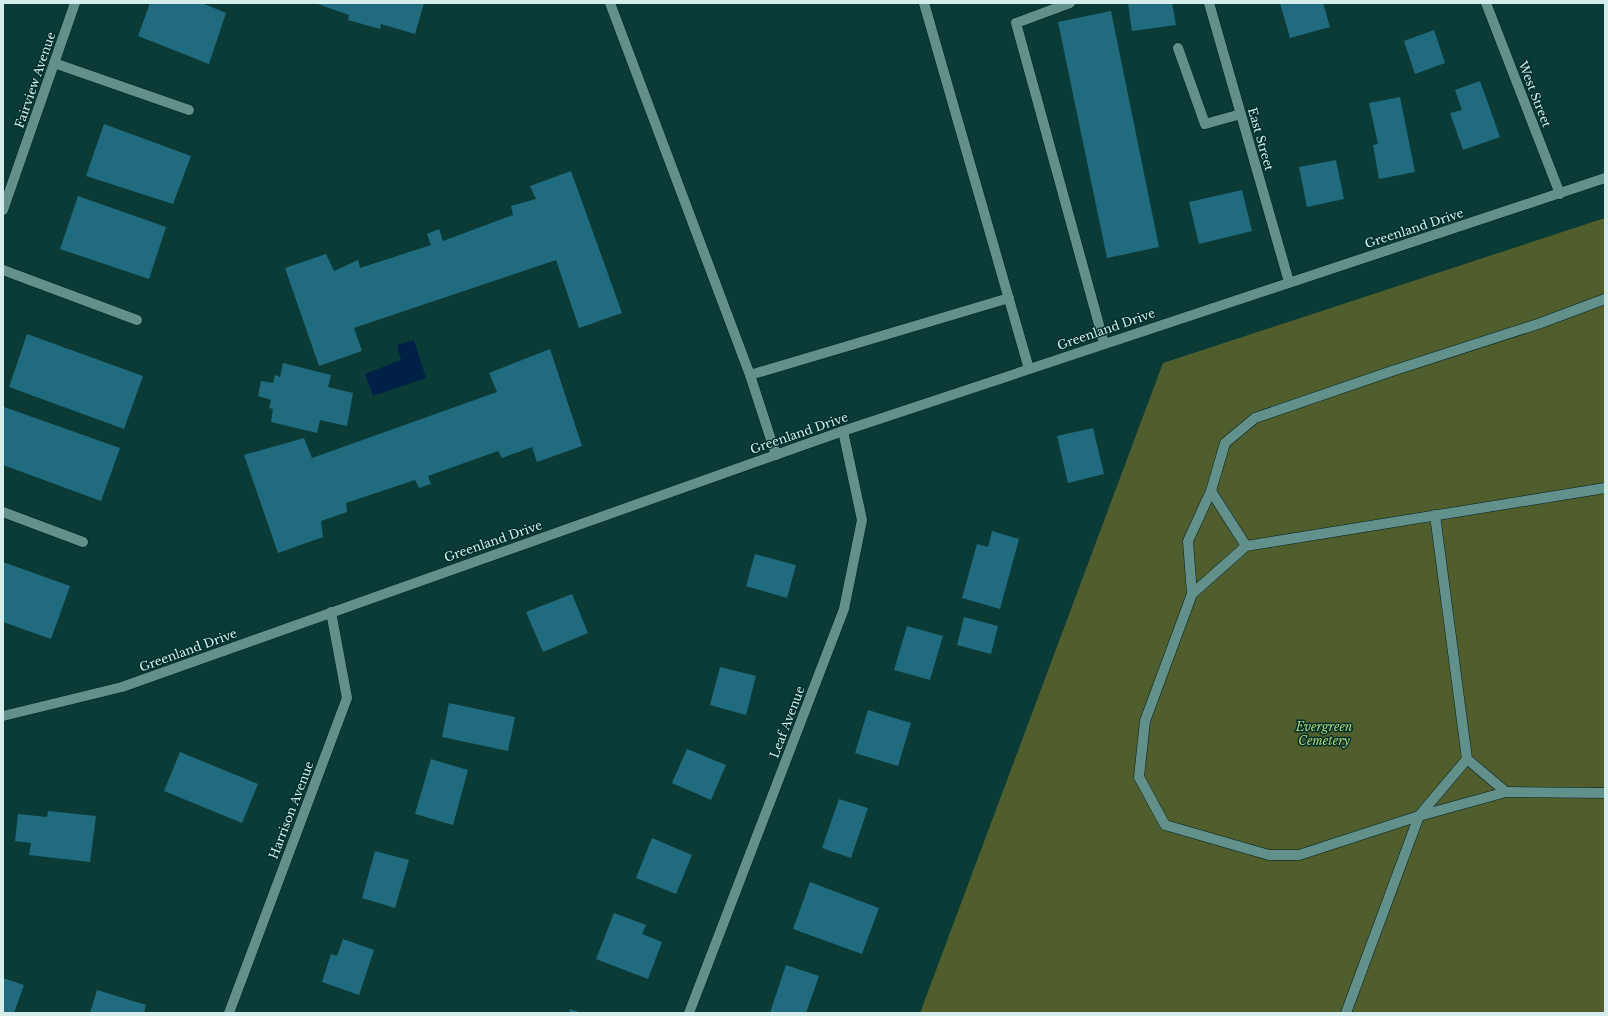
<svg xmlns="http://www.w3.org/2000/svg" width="1608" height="1016" font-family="'Libre Baskerville',serif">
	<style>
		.green { fill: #505d2d }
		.water { fill: #002145 }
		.building { fill: #216b7f }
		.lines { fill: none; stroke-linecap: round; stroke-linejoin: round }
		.lane-casing { stroke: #00201e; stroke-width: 11 }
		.street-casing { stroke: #00201e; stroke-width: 11 }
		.secondary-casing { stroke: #00201e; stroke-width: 11 }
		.lane { stroke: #62908b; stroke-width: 10 }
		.street { stroke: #62908b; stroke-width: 10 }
		.secondary { stroke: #62908b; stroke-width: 10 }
		.labels { text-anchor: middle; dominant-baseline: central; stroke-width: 3; stroke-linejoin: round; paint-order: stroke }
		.street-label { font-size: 12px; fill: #d6eeeb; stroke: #00302d }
		.park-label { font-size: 12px; font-style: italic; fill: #b7d272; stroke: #00302d }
	</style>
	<rect width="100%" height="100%" fill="#0a3b37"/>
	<polygon class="green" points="1605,218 1605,1013 920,1013 1163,363"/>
	<polygon class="water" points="414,340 426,378 373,396 365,374 401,360 397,345"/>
	<g class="building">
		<polygon points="150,3 202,3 226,13 209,64 138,36"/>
		<polygon points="315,3 424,3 415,34 381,24 380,29 348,20 349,15"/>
		<polygon points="1128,3 1172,3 1176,25 1132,31"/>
		<polygon points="1280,3 1323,3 1330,27 1290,38"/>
		<polygon points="1111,11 1159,247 1107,258 1058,22"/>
		<polygon points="1434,30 1445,63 1415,74 1404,41"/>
		<polygon points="1480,81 1500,137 1463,150 1450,113 1462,110 1455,90"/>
		<polygon points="1400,97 1415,172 1379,179 1373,145 1378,144 1369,103"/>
		<polygon points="104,124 191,156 173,204 86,176"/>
		<polygon points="1336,160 1344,199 1307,207 1299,167"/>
		<polygon points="571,171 622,313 579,328 556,260 354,328 362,351 319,366 285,268 326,254 334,271 358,260 360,268 431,245 427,234 439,229 443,241 513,215 511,206 536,199 530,186"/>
		<polygon points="1242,190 1252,231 1199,244 1189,202"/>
		<polygon points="78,196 166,227 149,279 60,249"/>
		<polygon points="27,334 143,376 124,429 9,387"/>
		<polygon points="550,349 582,446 537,462 532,447 502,458 498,451 428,476 431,484 419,488 415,480 346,503 347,512 321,521 323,537 278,553 244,455 304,438 312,458 497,392 489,373"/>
		<polygon points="283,363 331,375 328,387 353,393 347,426 320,420 317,433 271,422 273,409 269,408 271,400 258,396 261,381 273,383 275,375 280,377"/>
		<polygon points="4,407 120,448 101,501 3,465"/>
		<polygon points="1093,428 1104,474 1068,483 1057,436"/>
		<polygon points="992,531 1019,539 1000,609 962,598 977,544 988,547"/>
		<polygon points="755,554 796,565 787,598 746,586"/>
		<polygon points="3,562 70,586 51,639 3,622"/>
		<polygon points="572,594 588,633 543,652 526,612"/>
		<polygon points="964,617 998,626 991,654 957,645"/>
		<polygon points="907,626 943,636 930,680 894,670"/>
		<polygon points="720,667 756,676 746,715 710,705"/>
		<polygon points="449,703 515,717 508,751 442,737"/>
		<polygon points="868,710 911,723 898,766 855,753"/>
		<polygon points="687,749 726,765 711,800 672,783"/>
		<polygon points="180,752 258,784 242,823 164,791"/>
		<polygon points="431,759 468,770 453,825 415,814"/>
		<polygon points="839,799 868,808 851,858 822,848"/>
		<polygon points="48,811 96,816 90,862 29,855 31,843 15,841 18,814 47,817"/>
		<polygon points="652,838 692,855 676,894 636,878"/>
		<polygon points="375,851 409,860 395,908 362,898"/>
		<polygon points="810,882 879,908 862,954 793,929"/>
		<polygon points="614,913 646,925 642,934 662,942 648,979 596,959"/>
		<polygon points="343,939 374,950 359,995 322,982 331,954 337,956"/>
		<polygon points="786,965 819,976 806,1013 770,1013"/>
		<polygon points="3,978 24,985 14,1013 3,1013"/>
		<polygon points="97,990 146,1005 144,1013 90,1013"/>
		<polygon points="570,1009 582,1013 569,1013"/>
	</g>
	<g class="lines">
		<defs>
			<g id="lane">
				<polyline points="610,3 750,375 776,455"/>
				<polyline points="924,3 1029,369"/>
				<polyline points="1070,3 1016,23 1104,343"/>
				<polyline points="1178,48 1205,124 1241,114"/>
				<polyline points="54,63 189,110"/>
				<polyline points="3,270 137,320"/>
				<polyline points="750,375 1009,298"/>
				<polyline points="3,512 83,542"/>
			</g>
			<g id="street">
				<polyline points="1209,3 1289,282"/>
				<polyline points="1486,3 1560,194"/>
				<polyline points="3,210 75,3"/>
				<polyline points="1605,299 1538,324 1392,371 1255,418 1225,443 1211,491 1188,541 1192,594 1145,721 1139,777 1165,825 1269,855 1299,855 1419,816 1506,792 1605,793"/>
				<polyline points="1211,491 1246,546"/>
				<polyline points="1435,515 1467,759 1506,792"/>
				<polyline points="1192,594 1246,546 1605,488"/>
				<polyline points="229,1013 347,698 331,612"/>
				<polyline points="689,1013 844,609 862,520 843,431"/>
				<polyline points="1346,1013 1419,816 1467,759"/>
			</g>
			<polyline id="secondary" points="3,716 122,687 843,431 1605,178"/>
		</defs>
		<use href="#lane" class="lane-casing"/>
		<use href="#street" class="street-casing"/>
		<use href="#secondary" class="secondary-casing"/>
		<use href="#lane" class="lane"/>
		<use href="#street" class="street"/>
		<use href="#secondary" class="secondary"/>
	</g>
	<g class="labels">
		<g class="street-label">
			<text transform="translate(35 80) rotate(-71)">Fairview Avenue</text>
			<text transform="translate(1535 94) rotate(69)">West Street</text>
			<text transform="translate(1261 139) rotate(74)">East Street</text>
			<text transform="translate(1414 228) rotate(-18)">Greenland Drive</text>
			<text transform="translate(1106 329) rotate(-19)">Greenland Drive</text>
			<text transform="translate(799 433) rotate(-19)">Greenland Drive</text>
			<text transform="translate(493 541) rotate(-19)">Greenland Drive</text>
			<text transform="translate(188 650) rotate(-20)">Greenland Drive</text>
			<text transform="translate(787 722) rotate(-69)">Leaf Avenue</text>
			<text transform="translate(291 810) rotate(-69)">Harrison Avenue</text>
		</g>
		<g class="park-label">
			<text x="1324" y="726">Evergreen<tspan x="1324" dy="14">Cemetery</tspan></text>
		</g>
	</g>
	<rect width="1608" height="1016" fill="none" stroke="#d6eeeb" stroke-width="8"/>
</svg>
